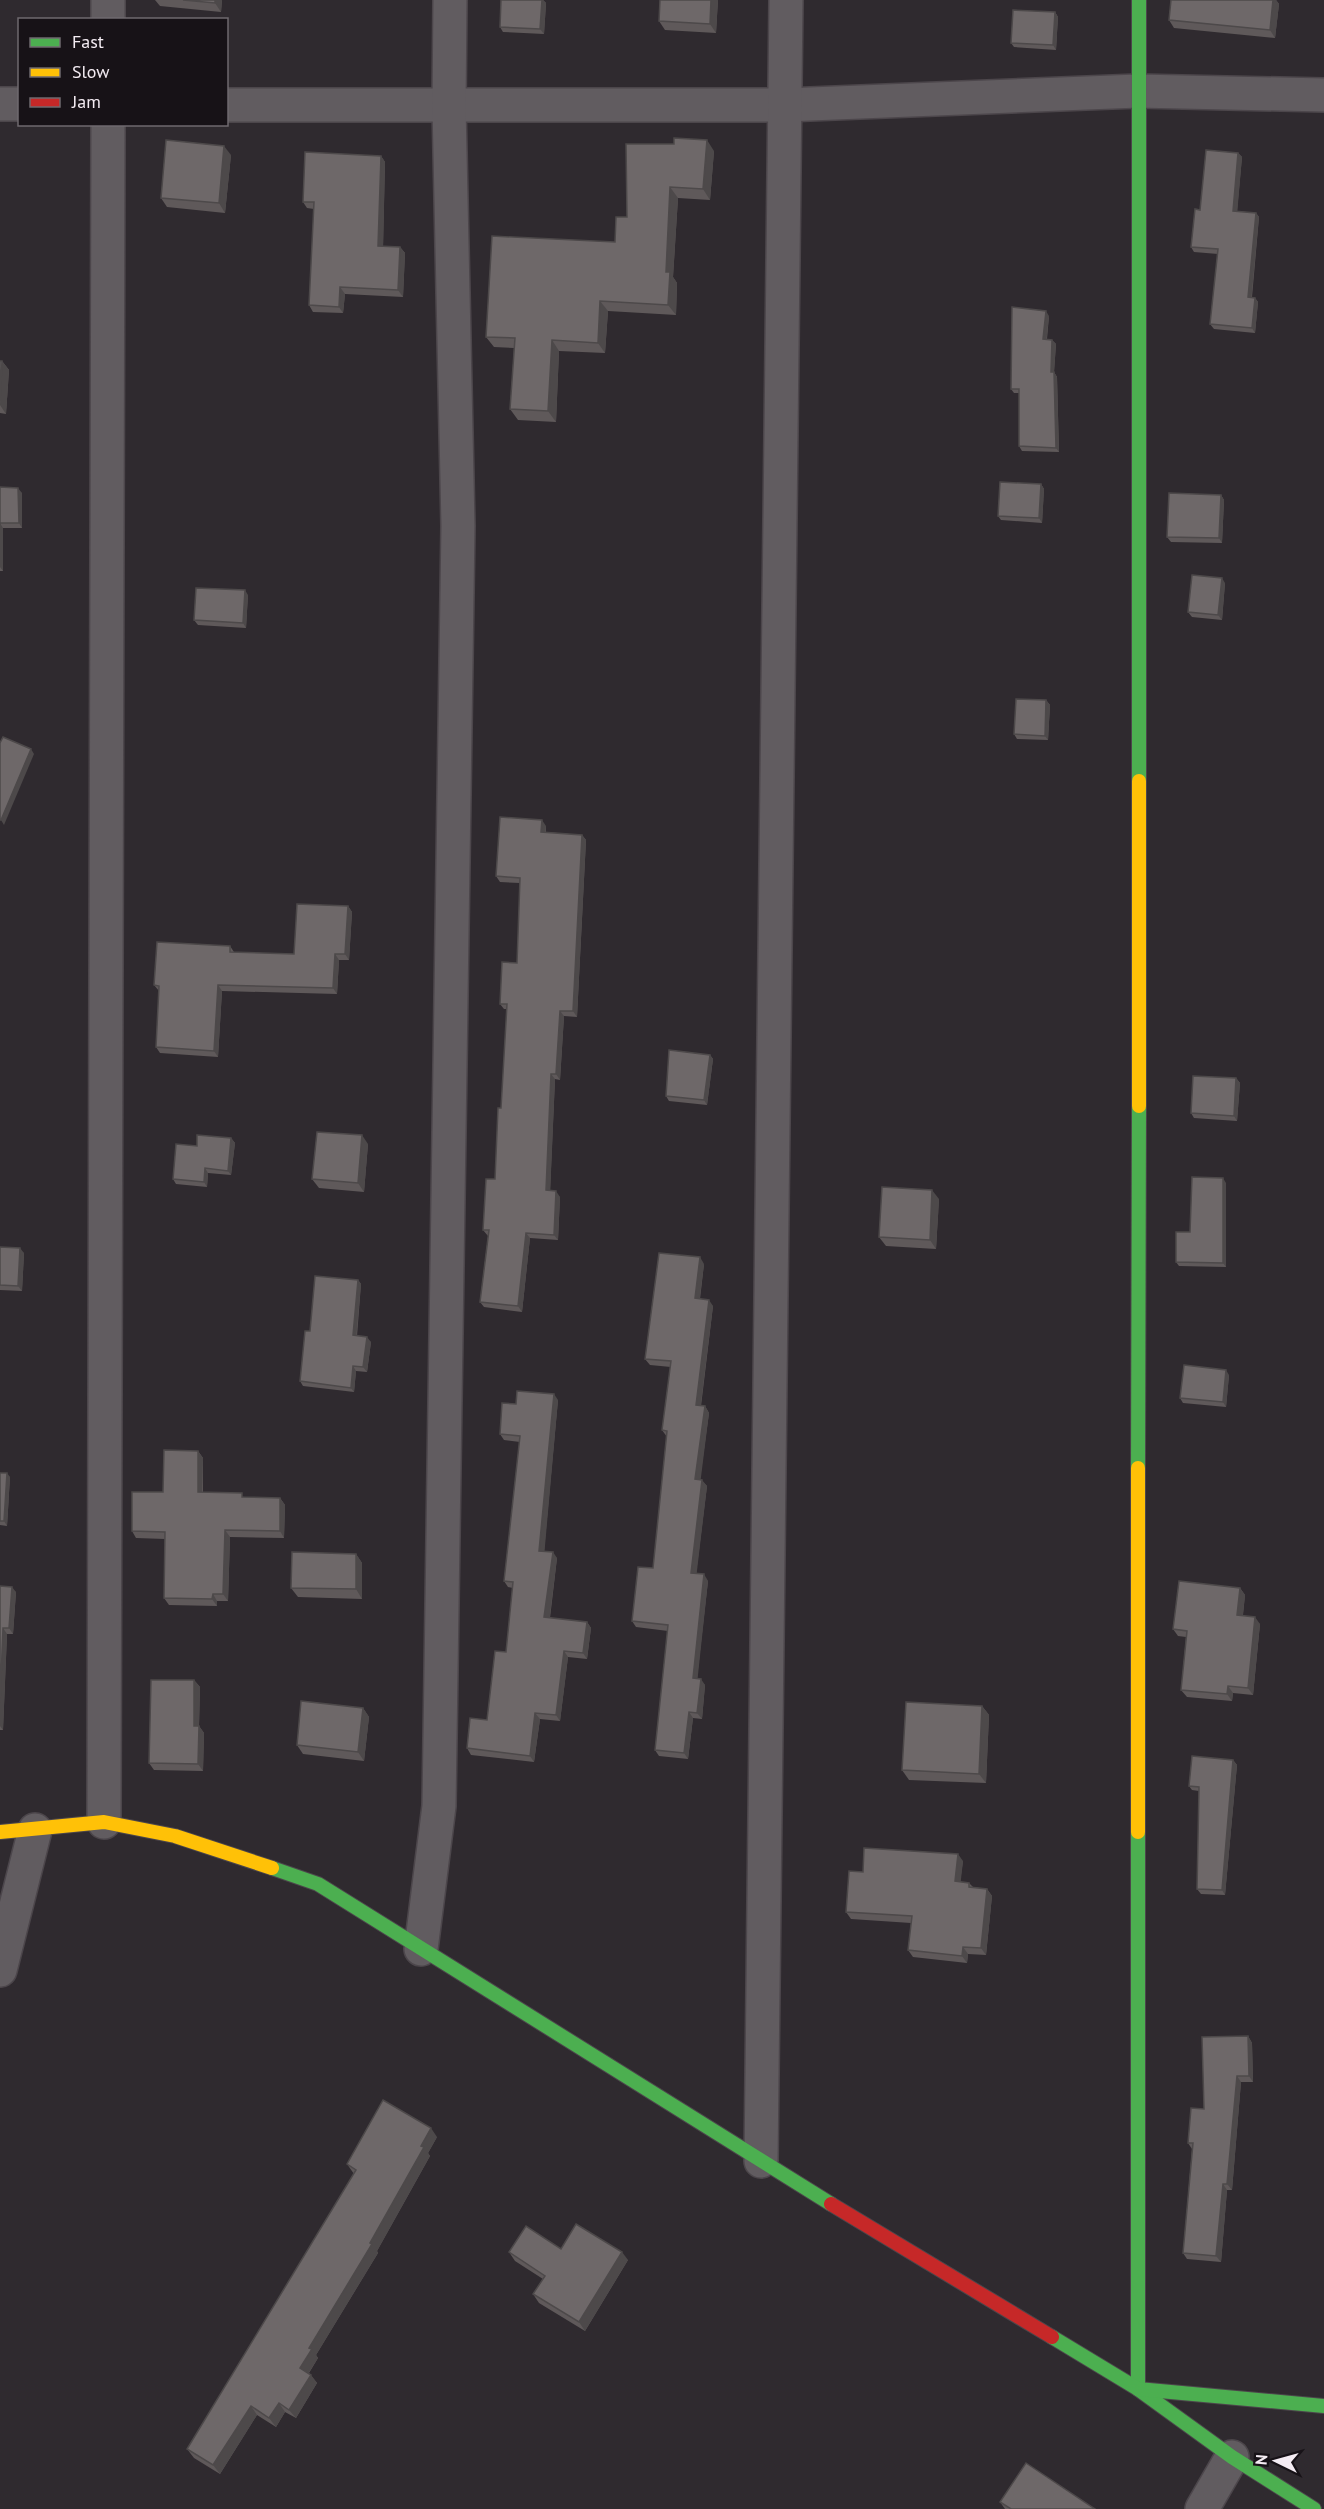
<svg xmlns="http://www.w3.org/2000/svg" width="1324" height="2509" font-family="'PT Sans',sans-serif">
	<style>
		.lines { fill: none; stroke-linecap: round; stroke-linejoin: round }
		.street-casing { stroke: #4c464b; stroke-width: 36 }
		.fast-casing { stroke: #4c464b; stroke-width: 16 }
		.slow-casing { stroke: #4c464b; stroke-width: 16 }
		.jam-casing { stroke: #4c464b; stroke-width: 16 }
		.street { stroke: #615c60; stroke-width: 33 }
		.fast { stroke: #4caf50; stroke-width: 14 }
		.slow { stroke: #ffc107; stroke-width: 14 }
		.jam { stroke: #c62828; stroke-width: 14 }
		.wall { fill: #5f595a }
		.shaded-wall { fill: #4d494a }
		.building { fill: #6e6869; stroke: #4d494a; stroke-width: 1.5 }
	</style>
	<rect width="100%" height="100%" fill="#2f2a2f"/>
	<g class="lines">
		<defs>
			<g id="street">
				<polyline points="108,20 108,0"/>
				<polyline points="0,104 20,104"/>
				<polyline points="226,105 785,105 1138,91 1324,95"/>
				<polyline points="104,1822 108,124"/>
				<polyline points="421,1949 439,1806 458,526 449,106 450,0"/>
				<polyline points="0,1970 35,1830"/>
				<polyline points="761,2161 786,0"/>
				<polyline points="1202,2509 1232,2457"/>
			</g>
			<g id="fast">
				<polyline points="1139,781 1139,0"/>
				<polyline points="1138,1468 1139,1106"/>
				<polyline points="1138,1832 1138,2389 1232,2457 1314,2509"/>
				<polyline points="272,1868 318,1884 831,2204"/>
				<polyline points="1052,2337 1138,2389 1324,2406"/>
			</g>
			<g id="slow">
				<polyline points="1139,1106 1139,781"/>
				<polyline points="0,1832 104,1822 175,1836 272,1868"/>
				<polyline points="1138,1832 1138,1468"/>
			</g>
			<polyline id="jam" points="831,2204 1052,2337"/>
		</defs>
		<use href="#street" class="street-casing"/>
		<use href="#fast" class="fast-casing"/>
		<use href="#slow" class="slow-casing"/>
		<use href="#jam" class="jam-casing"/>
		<use href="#street" class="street"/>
		<use href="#fast" class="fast"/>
		<use href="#slow" class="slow"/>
		<use href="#jam" class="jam"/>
	</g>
	<g class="wall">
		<polygon points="155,0 222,0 221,12 160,6"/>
		<polygon points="501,0 543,0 546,3 544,34 503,32 500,27"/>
		<polygon points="718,0 716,33 665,30 659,21"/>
		<polygon points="1171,0 1276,0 1279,4 1275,38 1174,28 1169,20"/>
		<polygon points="1055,12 1058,17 1056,50 1014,47 1011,43"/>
		<polygon points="714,151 710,200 678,198 673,277 677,283 676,315 608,311 605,353 559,351 556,422 518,420 510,409 514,348 494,347 486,337 615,242 627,217"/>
		<polygon points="1238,153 1242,157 1237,211 1256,213 1259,217 1252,297 1255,298 1258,302 1255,333 1214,329 1210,324 1218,254 1194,252 1191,247 1200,210"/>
		<polygon points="231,155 225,213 167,207 161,198"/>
		<polygon points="381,156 385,162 383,246 400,247 405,253 403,297 345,294 343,313 313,312 309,305 314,209 307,208 303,202"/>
		<polygon points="1049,316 1047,339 1052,340 1056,344 1054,372 1057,377 1059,452 1022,451 1019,446 1019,393 1014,393 1011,389"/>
		<polygon points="0,361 2,361 9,370 6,414 0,413"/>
		<polygon points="1041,484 1044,489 1042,523 1001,520 998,516"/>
		<polygon points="0,487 22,493 22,528 3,528 3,571 0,571"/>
		<polygon points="1221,495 1224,500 1222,543 1171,542 1167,537"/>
		<polygon points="1225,583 1222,620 1192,617 1188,612"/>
		<polygon points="248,595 246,628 198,625 194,620"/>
		<polygon points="1046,700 1050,705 1048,740 1017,739 1014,734"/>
		<polygon points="546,826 546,832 582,835 586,840 577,1017 564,1016 560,1080 555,1079 550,1191 560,1197 558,1240 530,1238 522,1312 484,1307 480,1302 488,1236 483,1230 495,1179 501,1108 507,1009 504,1009 500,1004 517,963 520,883 500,882 496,876"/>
		<polygon points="348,906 352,912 349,960 339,960 337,994 222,991 218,1057 160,1053 156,1047 159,991 154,985 230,946 234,952 294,954"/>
		<polygon points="710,1055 713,1059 707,1105 669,1101 666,1096"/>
		<polygon points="1236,1078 1240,1083 1237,1121 1194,1118 1191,1113"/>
		<polygon points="231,1138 235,1143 231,1175 208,1173 207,1187 176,1184 173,1179 197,1146"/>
		<polygon points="368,1144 364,1192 319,1188 312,1179"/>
		<polygon points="1226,1183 1226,1267 1179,1266 1176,1262 1190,1232"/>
		<polygon points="939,1199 936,1249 886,1246 879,1237"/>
		<polygon points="0,1247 24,1253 22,1291 0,1290"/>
		<polygon points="704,1264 700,1299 713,1306 701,1406 705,1406 709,1413 700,1479 707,1486 696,1574 708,1581 697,1678 705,1685 702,1719 693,1718 688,1759 659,1756 655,1750 668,1631 636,1627 632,1621 653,1568 667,1437 662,1430 671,1367 650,1365 645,1359"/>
		<polygon points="358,1280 361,1284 357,1336 371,1342 367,1372 356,1371 354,1392 303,1386 300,1381 310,1331"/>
		<polygon points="1229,1375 1226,1407 1183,1403 1180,1398"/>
		<polygon points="558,1400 544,1551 557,1558 550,1618 587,1622 591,1628 587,1659 568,1657 560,1721 540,1719 534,1762 471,1755 467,1748 487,1720 506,1652 513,1588 508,1587 504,1581 520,1442 504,1440 500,1434 516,1404"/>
		<polygon points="198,1451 203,1458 203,1492 245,1497 280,1498 285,1505 284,1538 230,1537 228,1601 217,1601 217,1606 169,1605 164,1598 165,1539 136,1538 132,1531 163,1492"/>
		<polygon points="0,1473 10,1477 7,1526 0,1525"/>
		<polygon points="356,1554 362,1563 362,1599 298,1597 291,1588"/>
		<polygon points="0,1586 16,1592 13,1634 7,1634 3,1730 0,1730"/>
		<polygon points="1240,1588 1245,1595 1243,1615 1260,1624 1253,1695 1233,1693 1232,1701 1187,1697 1181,1690 1186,1637 1178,1636 1173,1629"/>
		<polygon points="194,1680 200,1687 199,1726 204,1733 203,1771 154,1770 149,1763"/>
		<polygon points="982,1706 989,1715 986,1783 909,1780 902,1770"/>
		<polygon points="363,1708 369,1717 364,1761 303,1754 297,1745"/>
		<polygon points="1233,1760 1237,1765 1225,1895 1201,1894 1197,1889 1199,1791 1192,1790 1189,1786"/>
		<polygon points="963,1861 960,1882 969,1883 973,1887 987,1889 992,1896 986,1955 968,1954 967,1963 913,1957 908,1950 911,1923 851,1919 846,1912 863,1872"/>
		<polygon points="1248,2036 1252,2043 1253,2082 1241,2082 1232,2190 1227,2190 1221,2262 1187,2259 1183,2253 1192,2149 1188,2143 1204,2109"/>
		<polygon points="437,2137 428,2153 430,2156 377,2251 378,2253 316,2355 318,2358 309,2373 317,2383 296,2418 285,2412 276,2427 257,2415 220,2474 194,2458 187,2449 354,2174 347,2164"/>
		<polygon points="561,2249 628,2260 585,2331 539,2303 533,2294 543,2279 515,2261 509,2252"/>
		<polygon points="1000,2502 1095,2509 1005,2509"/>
	</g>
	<g class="shaded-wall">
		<polygon points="215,0 222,0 221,12 215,3"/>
		<polygon points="542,0 543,0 546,3 544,34 540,29"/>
		<polygon points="711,0 718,0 716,33 710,24"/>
		<polygon points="1273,0 1276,0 1279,4 1275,38 1270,30"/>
		<polygon points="1055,12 1058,17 1056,50 1053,45"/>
		<polygon points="707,140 714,151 710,200 703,189"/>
		<polygon points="224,146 231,155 225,213 219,203"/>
		<polygon points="1238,153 1242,157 1237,215 1233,211"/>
		<polygon points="381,156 385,162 383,252 378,246"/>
		<polygon points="670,187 678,198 673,277 677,283 676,315 668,305 666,272"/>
		<polygon points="1256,213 1259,217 1251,302 1248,297"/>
		<polygon points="400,247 405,253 403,297 398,290"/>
		<polygon points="340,287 345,294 343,313 339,307"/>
		<polygon points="1255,298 1258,302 1255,333 1252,328"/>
		<polygon points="600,301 608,311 605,353 598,343"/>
		<polygon points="1046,311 1049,316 1046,344 1043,339"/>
		<polygon points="552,340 559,351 556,422 548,411"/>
		<polygon points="1052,340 1056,344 1054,372 1057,377 1059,452 1056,448 1051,372"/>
		<polygon points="2,361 9,370 6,414 0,405"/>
		<polygon points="1041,484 1044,489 1042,523 1039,518"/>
		<polygon points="18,488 22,493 22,528 19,523"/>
		<polygon points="1221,495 1224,500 1222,543 1219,538"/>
		<polygon points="0,523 3,528 3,571 0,567"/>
		<polygon points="1222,578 1225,583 1222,620 1218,615"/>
		<polygon points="245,590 248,595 246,628 243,623"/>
		<polygon points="1046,700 1050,705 1048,740 1045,736"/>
		<polygon points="31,749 34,754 4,825 1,820"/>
		<polygon points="542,820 546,826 545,838 541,832"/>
		<polygon points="582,835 586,840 577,1017 573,1011"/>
		<polygon points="348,906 352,912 349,960 345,954"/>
		<polygon points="335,954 339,960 337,994 333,988"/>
		<polygon points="218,985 222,991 218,1057 214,1051"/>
		<polygon points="560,1011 564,1016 560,1080 556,1074"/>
		<polygon points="710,1055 713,1059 707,1105 704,1100"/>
		<polygon points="551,1074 555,1079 550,1196 546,1190"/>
		<polygon points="1236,1078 1240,1083 1237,1121 1234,1116"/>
		<polygon points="362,1135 368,1144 364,1192 358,1183"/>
		<polygon points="231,1138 235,1143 231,1175 228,1171"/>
		<polygon points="205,1168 208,1173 207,1187 204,1182"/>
		<polygon points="1223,1178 1226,1183 1226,1267 1223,1263"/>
		<polygon points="932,1190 939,1199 936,1249 930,1240"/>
		<polygon points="556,1191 560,1197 558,1240 554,1235"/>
		<polygon points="526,1233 530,1238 522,1312 518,1306"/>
		<polygon points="20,1248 24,1253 22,1291 18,1286"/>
		<polygon points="700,1257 704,1264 699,1304 695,1298"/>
		<polygon points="358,1280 361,1284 356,1340 353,1335"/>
		<polygon points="709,1300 713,1306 700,1411 696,1405"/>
		<polygon points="367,1337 371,1342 367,1372 363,1367"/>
		<polygon points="353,1366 356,1371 354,1392 351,1388"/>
		<polygon points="1226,1370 1229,1375 1226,1407 1223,1402"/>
		<polygon points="554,1394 558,1400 544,1557 539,1551"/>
		<polygon points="705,1406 709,1413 700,1485 695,1479"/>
		<polygon points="198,1451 203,1458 202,1499 198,1492"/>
		<polygon points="7,1473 10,1477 7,1526 4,1521"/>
		<polygon points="702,1480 707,1486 696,1579 691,1573"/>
		<polygon points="280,1498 285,1505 284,1538 280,1531"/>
		<polygon points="225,1530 230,1537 228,1601 223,1594"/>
		<polygon points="553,1552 557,1558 549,1623 544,1617"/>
		<polygon points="356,1554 362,1563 362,1599 356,1589"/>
		<polygon points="704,1574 708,1581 697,1684 693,1678"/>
		<polygon points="12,1587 16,1592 13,1634 9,1628"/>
		<polygon points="1240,1588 1245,1595 1242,1622 1237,1615"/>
		<polygon points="213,1594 217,1601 217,1606 212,1599"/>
		<polygon points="1255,1617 1260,1624 1253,1695 1248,1688"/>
		<polygon points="587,1622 591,1628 587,1659 583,1653"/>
		<polygon points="3,1628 7,1634 3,1730 0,1726 0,1703"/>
		<polygon points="564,1651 568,1657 560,1721 556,1715"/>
		<polygon points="701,1679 705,1685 702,1719 697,1713"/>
		<polygon points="194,1680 200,1687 199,1726 204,1733 203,1771 198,1764 194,1726"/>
		<polygon points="1228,1686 1233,1693 1232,1701 1227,1694"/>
		<polygon points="982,1706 989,1715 986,1783 979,1774"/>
		<polygon points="363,1708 369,1717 364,1761 358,1752"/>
		<polygon points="689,1712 693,1718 688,1759 684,1753"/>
		<polygon points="535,1713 540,1719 534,1762 530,1756"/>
		<polygon points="1233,1760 1237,1765 1225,1895 1222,1890"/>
		<polygon points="958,1854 963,1861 960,1888 955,1881"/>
		<polygon points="987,1889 992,1896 986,1955 981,1948"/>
		<polygon points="963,1947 968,1954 967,1963 962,1956"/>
		<polygon points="1248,2036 1252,2043 1253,2082 1249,2076"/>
		<polygon points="1237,2076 1241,2082 1232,2190 1227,2184"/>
		<polygon points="431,2128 437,2137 428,2153 430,2156 377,2251 378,2253 316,2355 318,2358 306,2377 300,2368 309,2348 370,2243"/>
		<polygon points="1223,2184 1227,2190 1221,2262 1216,2256"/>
		<polygon points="622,2252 628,2260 585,2331 579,2322"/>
		<polygon points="311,2375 317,2383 296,2418 289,2410"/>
		<polygon points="279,2403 285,2412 276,2427 269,2418"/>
		<polygon points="251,2406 257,2415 220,2474 213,2465"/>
	</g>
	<g class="building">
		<polygon points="183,0 215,0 215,3"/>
		<polygon points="501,0 542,0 540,29 500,27"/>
		<polygon points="660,0 711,0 710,24 659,21"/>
		<polygon points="1171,0 1273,0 1270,30 1169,20"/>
		<polygon points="1013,10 1055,12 1053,45 1011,43"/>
		<polygon points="674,138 707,140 703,189 670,187 666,272 670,272 668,305 600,301 598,343 552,340 548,411 510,409 515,338 486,337 492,236 615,242 616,217 627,217 626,144 674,144"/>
		<polygon points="166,140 224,146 219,203 161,198"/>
		<polygon points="1206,150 1238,153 1233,211 1256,213 1248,297 1255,298 1252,328 1210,324 1218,249 1191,247 1195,209 1200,210"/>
		<polygon points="305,152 381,156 378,246 400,247 398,290 340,287 339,307 309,305 314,202 303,202"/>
		<polygon points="1012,307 1046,311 1043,339 1052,340 1051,372 1054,372 1056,448 1019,446 1019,389 1011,389"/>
		<polygon points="0,361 2,361 0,401"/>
		<polygon points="1000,482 1041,484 1039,518 998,516"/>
		<polygon points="0,487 18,488 19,523 0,523 0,536"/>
		<polygon points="1169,493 1221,495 1219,538 1167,537"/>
		<polygon points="1192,575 1222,578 1218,615 1188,612"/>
		<polygon points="196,588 245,590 243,623 194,620"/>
		<polygon points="1016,699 1046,700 1045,736 1014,734"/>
		<polygon points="3,737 31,749 1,820 0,820 0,743"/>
		<polygon points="500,817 542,820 541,832 582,835 573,1011 560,1011 556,1074 551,1074 546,1190 556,1191 554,1235 526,1233 518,1306 480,1302 489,1230 483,1230 486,1179 495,1179 498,1108 501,1108 507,1004 500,1004 502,962 517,963 520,878 496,876"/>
		<polygon points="297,904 348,906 345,954 335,954 333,988 218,985 214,1051 156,1047 159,986 154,985 157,942 230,946 230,952 294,954"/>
		<polygon points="669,1050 710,1055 704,1100 666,1096"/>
		<polygon points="1193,1076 1236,1078 1234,1116 1191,1113"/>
		<polygon points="317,1132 362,1135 358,1183 312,1179"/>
		<polygon points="197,1135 231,1138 228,1171 205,1168 204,1182 173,1179 176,1144 197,1146"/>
		<polygon points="1192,1177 1223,1178 1223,1263 1176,1262 1176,1232 1190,1232"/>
		<polygon points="882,1187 932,1190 930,1240 879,1237"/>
		<polygon points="0,1247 20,1248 18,1286 0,1285"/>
		<polygon points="659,1253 700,1257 695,1298 709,1300 696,1405 705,1406 695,1479 702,1480 691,1573 704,1574 693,1678 701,1679 697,1713 689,1712 684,1753 655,1750 668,1625 632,1621 638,1567 653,1568 667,1431 662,1430 671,1361 645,1359"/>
		<polygon points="315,1276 358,1280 353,1335 367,1337 363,1367 353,1366 351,1388 300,1381 305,1331 310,1331"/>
		<polygon points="1184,1365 1226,1370 1223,1402 1180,1398"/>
		<polygon points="517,1391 554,1394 539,1551 553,1552 544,1617 587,1622 583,1653 564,1651 556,1715 535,1713 530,1756 467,1748 470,1718 487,1720 495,1651 506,1652 513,1582 504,1581 520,1436 500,1434 502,1403 516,1404"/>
		<polygon points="164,1450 198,1451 198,1492 242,1493 242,1497 280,1498 280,1531 225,1530 223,1594 213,1594 212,1599 164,1598 165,1532 132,1531 132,1492 163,1492"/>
		<polygon points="0,1473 7,1473 4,1521 0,1521"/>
		<polygon points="292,1552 356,1554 356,1589 291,1588"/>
		<polygon points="1179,1581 1240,1588 1237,1615 1255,1617 1248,1688 1228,1686 1227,1694 1181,1690 1187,1631 1173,1629"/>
		<polygon points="0,1586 12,1587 9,1628 3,1628 0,1703"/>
		<polygon points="151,1680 194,1680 194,1726 199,1726 198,1764 149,1763"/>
		<polygon points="301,1701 363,1708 358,1752 297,1745"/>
		<polygon points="906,1702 982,1706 979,1774 902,1770"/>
		<polygon points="1192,1756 1233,1760 1222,1890 1197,1889 1199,1787 1189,1786"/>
		<polygon points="864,1848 958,1854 955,1881 969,1883 969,1887 987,1889 981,1948 963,1947 962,1956 908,1950 912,1916 846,1912 849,1871 863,1872"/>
		<polygon points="1248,2036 1249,2076 1237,2076 1227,2184 1223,2184 1216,2256 1183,2253 1193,2143 1188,2143 1191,2108 1204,2109 1202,2037"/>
		<polygon points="383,2100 431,2128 421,2146 424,2147 370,2243 372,2244 309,2348 312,2349 300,2368 311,2375 289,2410 279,2403 269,2418 251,2406 213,2465 187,2449 356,2170 347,2164"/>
		<polygon points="576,2224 622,2252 579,2322 533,2294 545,2276 509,2252 526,2226 561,2249"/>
		<polygon points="1026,2463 1095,2509 1011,2509 1000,2502"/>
	</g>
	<rect x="18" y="18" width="210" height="108" fill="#171217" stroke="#6f696f" stroke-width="1.5"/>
	<rect x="30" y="38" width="30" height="9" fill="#4caf50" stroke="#6f696f" stroke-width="1.5"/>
	<text x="72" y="48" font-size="18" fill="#f4ecf3">Fast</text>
	<rect x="30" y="68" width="30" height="9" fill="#ffc107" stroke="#6f696f" stroke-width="1.5"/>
	<text x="72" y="78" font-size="18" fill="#f4ecf3">Slow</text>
	<rect x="30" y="98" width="30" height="9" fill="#c62828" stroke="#6f696f" stroke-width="1.5"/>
	<text x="72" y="108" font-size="18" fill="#f4ecf3">Jam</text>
	<g transform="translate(1276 2461) rotate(275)" stroke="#171217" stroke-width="4.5" paint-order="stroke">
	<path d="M0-4.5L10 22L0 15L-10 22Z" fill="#f4ecf3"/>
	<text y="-9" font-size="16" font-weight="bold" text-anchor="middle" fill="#f4ecf3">N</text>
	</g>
</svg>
